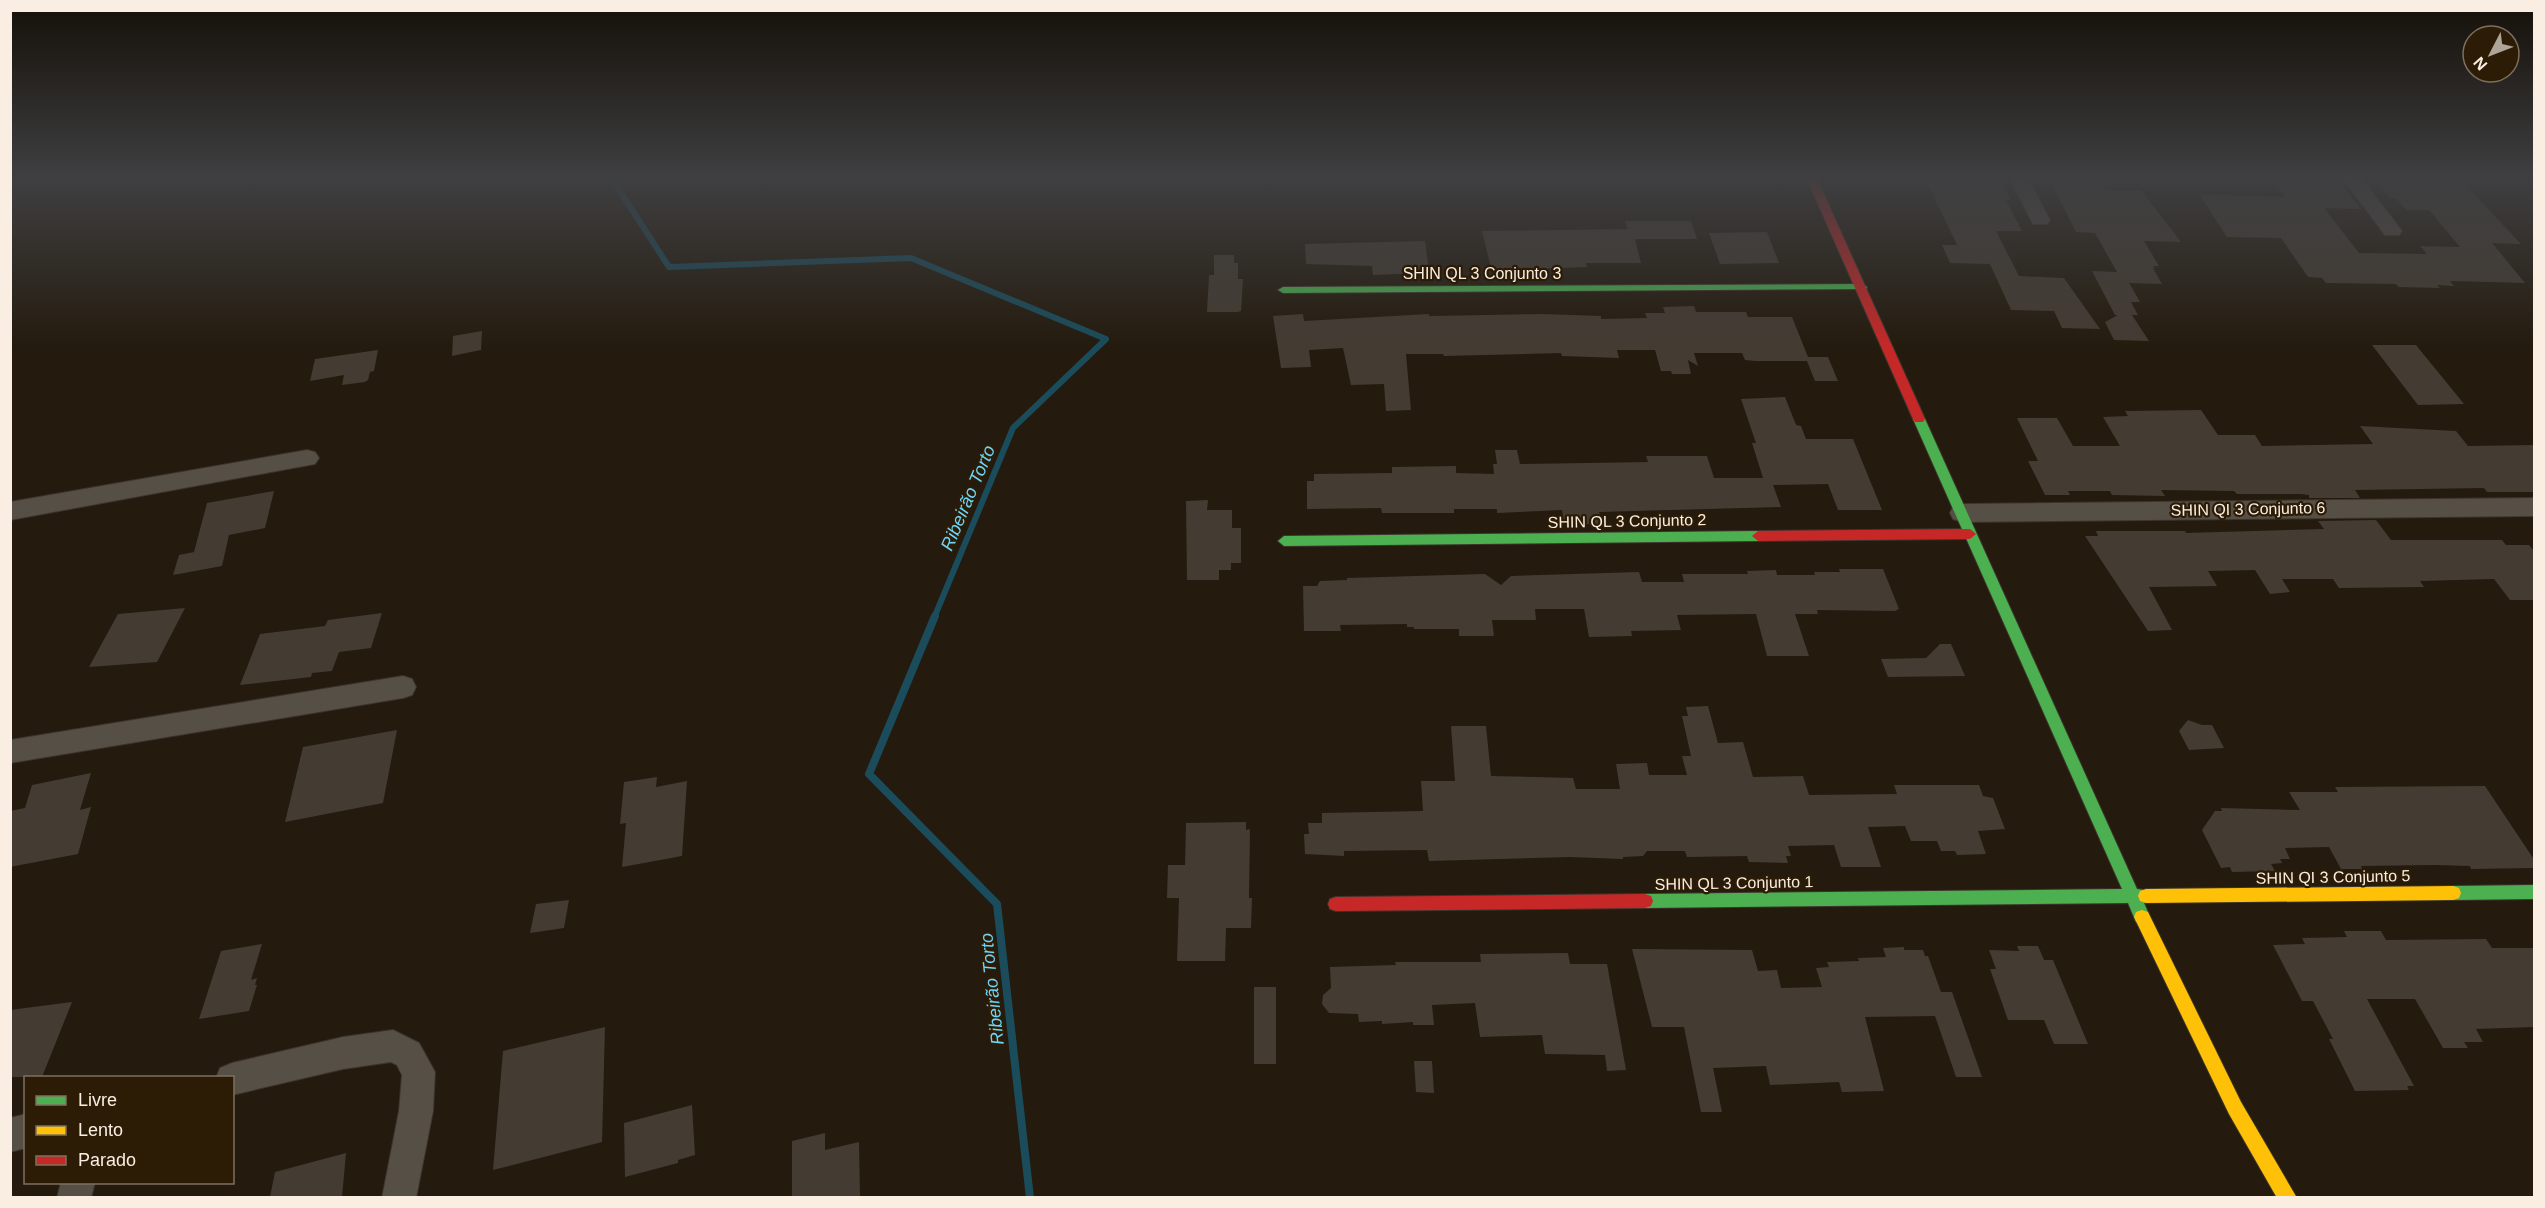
<svg xmlns="http://www.w3.org/2000/svg" width="2545" height="1208" font-family="Helvetica,sans-serif">
	<style>
		.lines { fill: none; stroke-linecap: round; stroke-linejoin: round }
		.stream-far1 { stroke: #1a4c5c; stroke-width: 6 }
		.stream { stroke: #1a4c5c; stroke-width: 8 }
		.building { fill: #443b32 }
		.street-casing { stroke: #3c342c; stroke-width: 2 }
		.fast-casing { stroke: #3c342c; stroke-width: 2 }
		.slow-casing { stroke: #3c342c; stroke-width: 2 }
		.jam-casing { stroke: #3c342c; stroke-width: 2 }
		.street { fill: #554f46; fill-rule: evenodd }
		.fast { fill: #4caf50; fill-rule: evenodd }
		.slow { fill: #ffc107; fill-rule: evenodd }
		.jam { fill: #c62828; fill-rule: evenodd }
		.labels { text-anchor: middle; dominant-baseline: central; stroke-width: 4.5; stroke-linejoin: round; paint-order: stroke }
		.street-label { font-size: 16px; fill: #f9eee1; stroke: #2c1c06 }
		.water-label { font-size: 18px; font-style: italic; fill: #6cd5fb; stroke: #2c1c06 }
	</style>
	<rect width="100%" height="100%" fill="#241b0e"/>
	<g class="lines">
		<polyline class="stream-far1" points="612,179 669,267 911,258 1106,339 1013,428 934,618"/>
		<polyline class="stream" points="935,616 869,774 997,904 1030,1198"/>
	</g>
	<g class="building">
		<polygon points="1937,179 2001,181 2011,200 2006,200 2022,231 1996,231 2019,276 2064,278 2100,329 2062,328 2054,311 2011,310 1990,264 1950,263 1942,245 1957,245 1927,182 1939,182"/>
		<polygon points="2053,179 2081,179 2083,182 2101,182 2106,190 2141,190 2181,242 2144,241 2159,266 2153,266 2155,268 2153,268 2162,284 2129,283 2140,302 2131,302 2138,315 2132,315 2149,341 2114,340 2105,322 2118,315 2115,315 2092,271 2117,272 2095,233 2076,232 2050,181 2054,181"/>
		<polygon points="2375,179 2460,179 2521,244 2492,243 2525,283 2450,281 2454,286 2437,285 2440,288 2399,287 2396,284 2326,283 2322,278 2308,277 2281,238 2227,237 2199,194 2285,197 2273,181 2339,182 2361,209 2324,208 2359,253 2427,254 2420,246 2460,247 2429,210 2406,210 2396,198 2390,198"/>
		<polygon points="1625,221 1691,221 1697,239 1635,239 1641,263 1586,263 1587,267 1504,270 1491,268 1482,231 1628,229"/>
		<polygon points="1767,232 1779,263 1720,264 1709,233"/>
		<polygon points="1425,241 1429,270 1426,270 1426,273 1373,275 1372,266 1306,264 1305,244"/>
		<polygon points="1214,255 1234,255 1234,263 1238,263 1238,279 1243,279 1241,311 1238,312 1207,312 1209,275 1214,275"/>
		<polygon points="1694,306 1696,312 1746,312 1748,317 1792,317 1808,357 1828,357 1838,381 1815,381 1807,361 1755,361 1745,360 1742,353 1694,353 1698,366 1688,360 1691,374 1672,374 1671,371 1661,371 1655,350 1617,350 1619,358 1562,356 1561,353 1444,356 1443,354 1406,354 1411,410 1386,411 1384,384 1351,385 1343,348 1309,350 1311,367 1281,368 1273,316 1303,314 1304,321 1429,314 1429,316 1542,314 1601,316 1601,319 1647,318 1645,313 1665,313 1663,307"/>
		<polygon points="482,331 481,350 452,356 453,336"/>
		<polygon points="2372,345 2416,345 2464,404 2418,405"/>
		<polygon points="378,350 374,371 370,372 368,380 365,382 342,385 344,375 310,381 315,359"/>
		<polygon points="1785,397 1796,425 1801,426 1806,439 1853,439 1882,510 1838,510 1828,484 1773,485 1781,507 1599,512 1603,524 1564,524 1562,510 1497,513 1497,509 1454,509 1454,513 1382,513 1381,508 1307,509 1307,481 1314,481 1314,474 1392,473 1392,467 1456,466 1456,473 1494,474 1493,464 1497,464 1495,450 1517,450 1520,464 1648,462 1646,456 1707,456 1714,478 1763,478 1752,443 1756,443 1741,399"/>
		<polygon points="2201,410 2218,435 2255,435 2262,446 2373,444 2360,426 2456,431 2468,446 2535,445 2535,492 2487,492 2484,488 2355,490 2360,498 2309,498 2309,495 2301,494 2237,494 2234,491 2161,490 2165,496 2112,495 2110,491 2068,491 2070,495 2045,495 2028,461 2038,461 2017,418 2057,418 2073,446 2120,446 2103,417 2128,416 2125,411"/>
		<polygon points="274,491 265,528 229,535 222,566 173,575 179,555 194,552 207,503"/>
		<polygon points="1208,500 1207,510 1232,510 1232,528 1241,528 1241,563 1231,563 1231,570 1219,570 1219,580 1187,580 1186,501"/>
		<polygon points="2376,520 2391,540 2502,540 2506,545 2529,545 2535,552 2535,600 2510,600 2494,579 2420,581 2424,587 2339,588 2333,579 2282,579 2290,592 2270,594 2255,570 2208,571 2217,586 2149,587 2172,630 2148,631 2085,536 2098,536 2096,531 2185,531 2186,533 2324,529 2318,521"/>
		<polygon points="1839,569 1883,569 1899,609 1896,610 1897,611 1817,610 1818,614 1795,614 1809,656 1767,656 1756,614 1677,615 1681,630 1631,631 1632,636 1589,637 1584,609 1535,609 1536,620 1492,620 1494,636 1459,636 1459,629 1414,629 1414,627 1407,627 1407,624 1340,625 1341,631 1304,631 1303,586 1317,586 1320,581 1347,580 1347,578 1485,574 1501,585 1511,576 1639,572 1642,582 1684,582 1682,574 1748,574 1747,571 1776,570 1777,575 1815,575 1814,572 1840,572"/>
		<polygon points="185,608 157,662 89,667 118,614"/>
		<polygon points="382,613 371,648 339,652 332,671 312,673 311,677 240,685 260,634 325,626 328,620"/>
		<polygon points="1940,644 1951,644 1965,676 1888,677 1881,659 1926,658"/>
		<polygon points="1708,706 1718,743 1743,742 1753,777 1803,776 1809,795 1897,794 1894,785 1979,785 1983,796 1993,798 2005,829 1978,831 1986,854 1957,855 1955,851 1941,851 1937,841 1911,841 1905,826 1868,827 1881,867 1841,867 1834,845 1788,846 1791,856 1786,856 1788,863 1749,862 1747,856 1687,857 1685,851 1647,851 1643,856 1623,857 1623,859 1570,857 1429,861 1427,850 1344,851 1344,856 1305,854 1304,834 1309,834 1308,823 1322,823 1322,813 1423,811 1421,781 1455,781 1451,726 1486,726 1491,776 1573,778 1576,789 1620,789 1616,764 1647,763 1649,775 1687,775 1682,756 1691,756 1682,716 1688,716 1686,707"/>
		<polygon points="2188,720 2202,725 2212,725 2224,748 2189,750 2179,731"/>
		<polygon points="397,730 383,803 285,822 303,747"/>
		<polygon points="91,773 80,810 91,807 78,854 10,867 10,811 25,808 32,785"/>
		<polygon points="657,777 656,787 687,781 682,856 622,867 626,823 620,824 624,782"/>
		<polygon points="2485,786 2535,861 2535,868 2471,869 2470,866 2434,865 2361,866 2362,869 2341,869 2329,847 2285,848 2290,859 2280,859 2282,863 2271,864 2275,871 2232,872 2230,867 2221,868 2202,830 2215,811 2222,811 2221,808 2300,810 2289,792 2338,792 2335,787"/>
		<polygon points="1246,822 1246,830 1250,829 1249,898 1252,898 1251,928 1226,928 1225,961 1177,961 1179,898 1167,898 1168,865 1185,865 1186,823"/>
		<polygon points="569,900 564,928 530,933 536,904"/>
		<polygon points="2344,931 2381,931 2386,940 2486,939 2492,948 2535,948 2535,1027 2476,1029 2483,1042 2464,1042 2468,1048 2443,1048 2415,999 2367,999 2414,1086 2407,1086 2409,1090 2355,1091 2329,1039 2333,1039 2313,1001 2302,1001 2273,945 2305,944 2302,938 2347,937"/>
		<polygon points="262,944 251,980 257,978 255,985 257,985 249,1011 199,1019 221,951"/>
		<polygon points="2017,946 2038,946 2044,960 2053,960 2088,1044 2054,1044 2044,1020 2008,1020 1990,969 1996,969 1989,950 2019,951"/>
		<polygon points="1904,947 1904,950 1923,950 1925,956 1928,956 1941,992 1952,992 1982,1077 1956,1077 1935,1016 1865,1017 1884,1091 1842,1092 1839,1082 1770,1085 1766,1066 1713,1068 1722,1112 1701,1112 1684,1027 1652,1027 1632,949 1752,950 1758,971 1777,970 1781,988 1822,987 1816,968 1829,967 1827,962 1859,961 1858,958 1886,957 1883,948"/>
		<polygon points="1568,953 1570,964 1607,964 1626,1070 1607,1071 1605,1055 1545,1054 1542,1035 1480,1037 1475,1003 1432,1005 1434,1025 1413,1025 1413,1022 1382,1024 1382,1021 1359,1022 1358,1014 1329,1013 1322,1004 1323,995 1331,988 1330,967 1396,965 1395,962 1481,962 1480,954"/>
		<rect x="1254" y="987" width="22" height="77"/>
		<polygon points="72,1002 42,1077 10,1077 10,1010"/>
		<polygon points="605,1027 602,1142 493,1170 503,1051"/>
		<polygon points="1414,1061 1432,1061 1434,1093 1416,1092"/>
		<polygon points="692,1105 695,1155 678,1160 678,1163 625,1177 624,1123"/>
		<polygon points="825,1133 825,1150 859,1142 860,1197 792,1197 792,1141"/>
		<polygon points="346,1153 342,1197 270,1197 275,1172"/>
	</g>
	<g class="lines">
		<defs>
			<g id="street">
				<polygon points="2010,179 2028,179 2050,220 2047,224 2033,224"/>
				<polygon points="2343,179 2362,179 2402,231 2399,235 2385,235"/>
				<polygon points="307,450 315,452 319,458 315,464 10,520 10,502"/>
				<polygon points="2534,498 2534,516 1962,522 1953,519 1950,513 1953,507 1962,504"/>
				<polygon points="403,676 412,679 416,687 412,695 403,698 10,763 10,740"/>
				<polygon points="393,1030 419,1043 435,1072 433,1111 416,1198 382,1198 399,1111 402,1075 397,1065 391,1062 343,1069 232,1095 232,1078 216,1078 220,1068 232,1063 343,1037"/>
				<polygon points="26,1114 26,1148 10,1152 10,1118"/>
				<polygon points="61,1182 95,1182 91,1198 57,1198"/>
			</g>
			<g id="fast">
				<polygon points="1862,284 1867,287 1866,289 1283,293 1278,290 1283,287"/>
				<polygon points="1919,415 1925,419 2137,889 2152,891 2154,896 2152,901 2144,903 2150,917 2148,922 2142,924 2136,922 2128,903 1645,908 1639,906 1637,901 1639,896 1645,894 2122,889 1913,419"/>
				<polygon points="1758,531 1764,536 1758,541 1284,546 1278,541 1284,536"/>
				<polygon points="2534,885 2534,899 2453,900 2447,898 2445,893 2447,888 2453,886"/>
			</g>
			<g id="slow">
				<polygon points="2453,886 2459,888 2461,893 2459,898 2453,900 2146,903 2140,901 2138,896 2140,891 2146,889"/>
				<polygon points="2142,910 2148,912 2241,1102 2297,1198 2277,1198 2229,1114 2134,917 2136,912"/>
			</g>
			<g id="jam">
				<polygon points="1807,179 1817,179 1925,419 1923,422 1915,422 1913,419"/>
				<polygon points="1970,529 1976,534 1970,539 1758,541 1752,536 1758,531"/>
				<polygon points="1645,894 1651,896 1653,901 1651,906 1645,908 1336,911 1330,909 1328,904 1330,899 1336,897"/>
			</g>
		</defs>
		<use href="#street" class="street-casing"/>
		<use href="#fast" class="fast-casing"/>
		<use href="#slow" class="slow-casing"/>
		<use href="#jam" class="jam-casing"/>
		<use href="#street" class="street"/>
		<use href="#fast" class="fast"/>
		<use href="#slow" class="slow"/>
		<use href="#jam" class="jam"/>
	</g>
	<linearGradient id="sky" x2="0" y2="1"><stop stop-color="#140f08"/><stop offset="0.51" stop-color="#3f3f41"/><stop offset="1" stop-color="#3f3f41" stop-opacity="0"/></linearGradient>
	<rect width="2545" height="348" fill="url(#sky)"/>
	<g class="labels">
		<g class="street-label">
			<text x="1482" y="273">SHIN QL 3 Conjunto 3</text>
			<text transform="translate(2248 509) rotate(-1)">SHIN QI 3 Conjunto 6</text>
			<text transform="translate(1627 521) rotate(-1)">SHIN QL 3 Conjunto 2</text>
			<text transform="translate(2333 877) rotate(-1)">SHIN QI 3 Conjunto 5</text>
			<text transform="translate(1734 883) rotate(-1)">SHIN QL 3 Conjunto 1</text>
		</g>
		<g class="water-label">
			<text transform="translate(968 498) rotate(-67)">Ribeirão Torto</text>
			<text transform="translate(992 989) rotate(-96)">Ribeirão Torto</text>
		</g>
	</g>
	<rect width="2545" height="1208" fill="none" stroke="#f9eee1" stroke-width="24"/>
	<rect x="24" y="1076" width="210" height="108" fill="#2c1c06" stroke="#7e705e" stroke-width="1.5"/>
	<rect x="36" y="1096" width="30" height="9" fill="#4caf50" stroke="#7e705e" stroke-width="1.5"/>
	<text x="78" y="1106" font-size="18" fill="#f9eee1">Livre</text>
	<rect x="36" y="1126" width="30" height="9" fill="#ffc107" stroke="#7e705e" stroke-width="1.5"/>
	<text x="78" y="1136" font-size="18" fill="#f9eee1">Lento</text>
	<rect x="36" y="1156" width="30" height="9" fill="#c62828" stroke="#7e705e" stroke-width="1.5"/>
	<text x="78" y="1166" font-size="18" fill="#f9eee1">Parado</text>
	<g transform="translate(2491 54) rotate(228)"><circle r="28" fill="#2c1c06" stroke="#7e705e" stroke-width="1.5"/>
	<path d="M0-4.5L10 22L0 15L-10 22Z" fill="#aea497"/>
	<text y="-9" font-size="16" font-weight="bold" text-anchor="middle" fill="#f9eee1">N</text>
	</g>
</svg>
